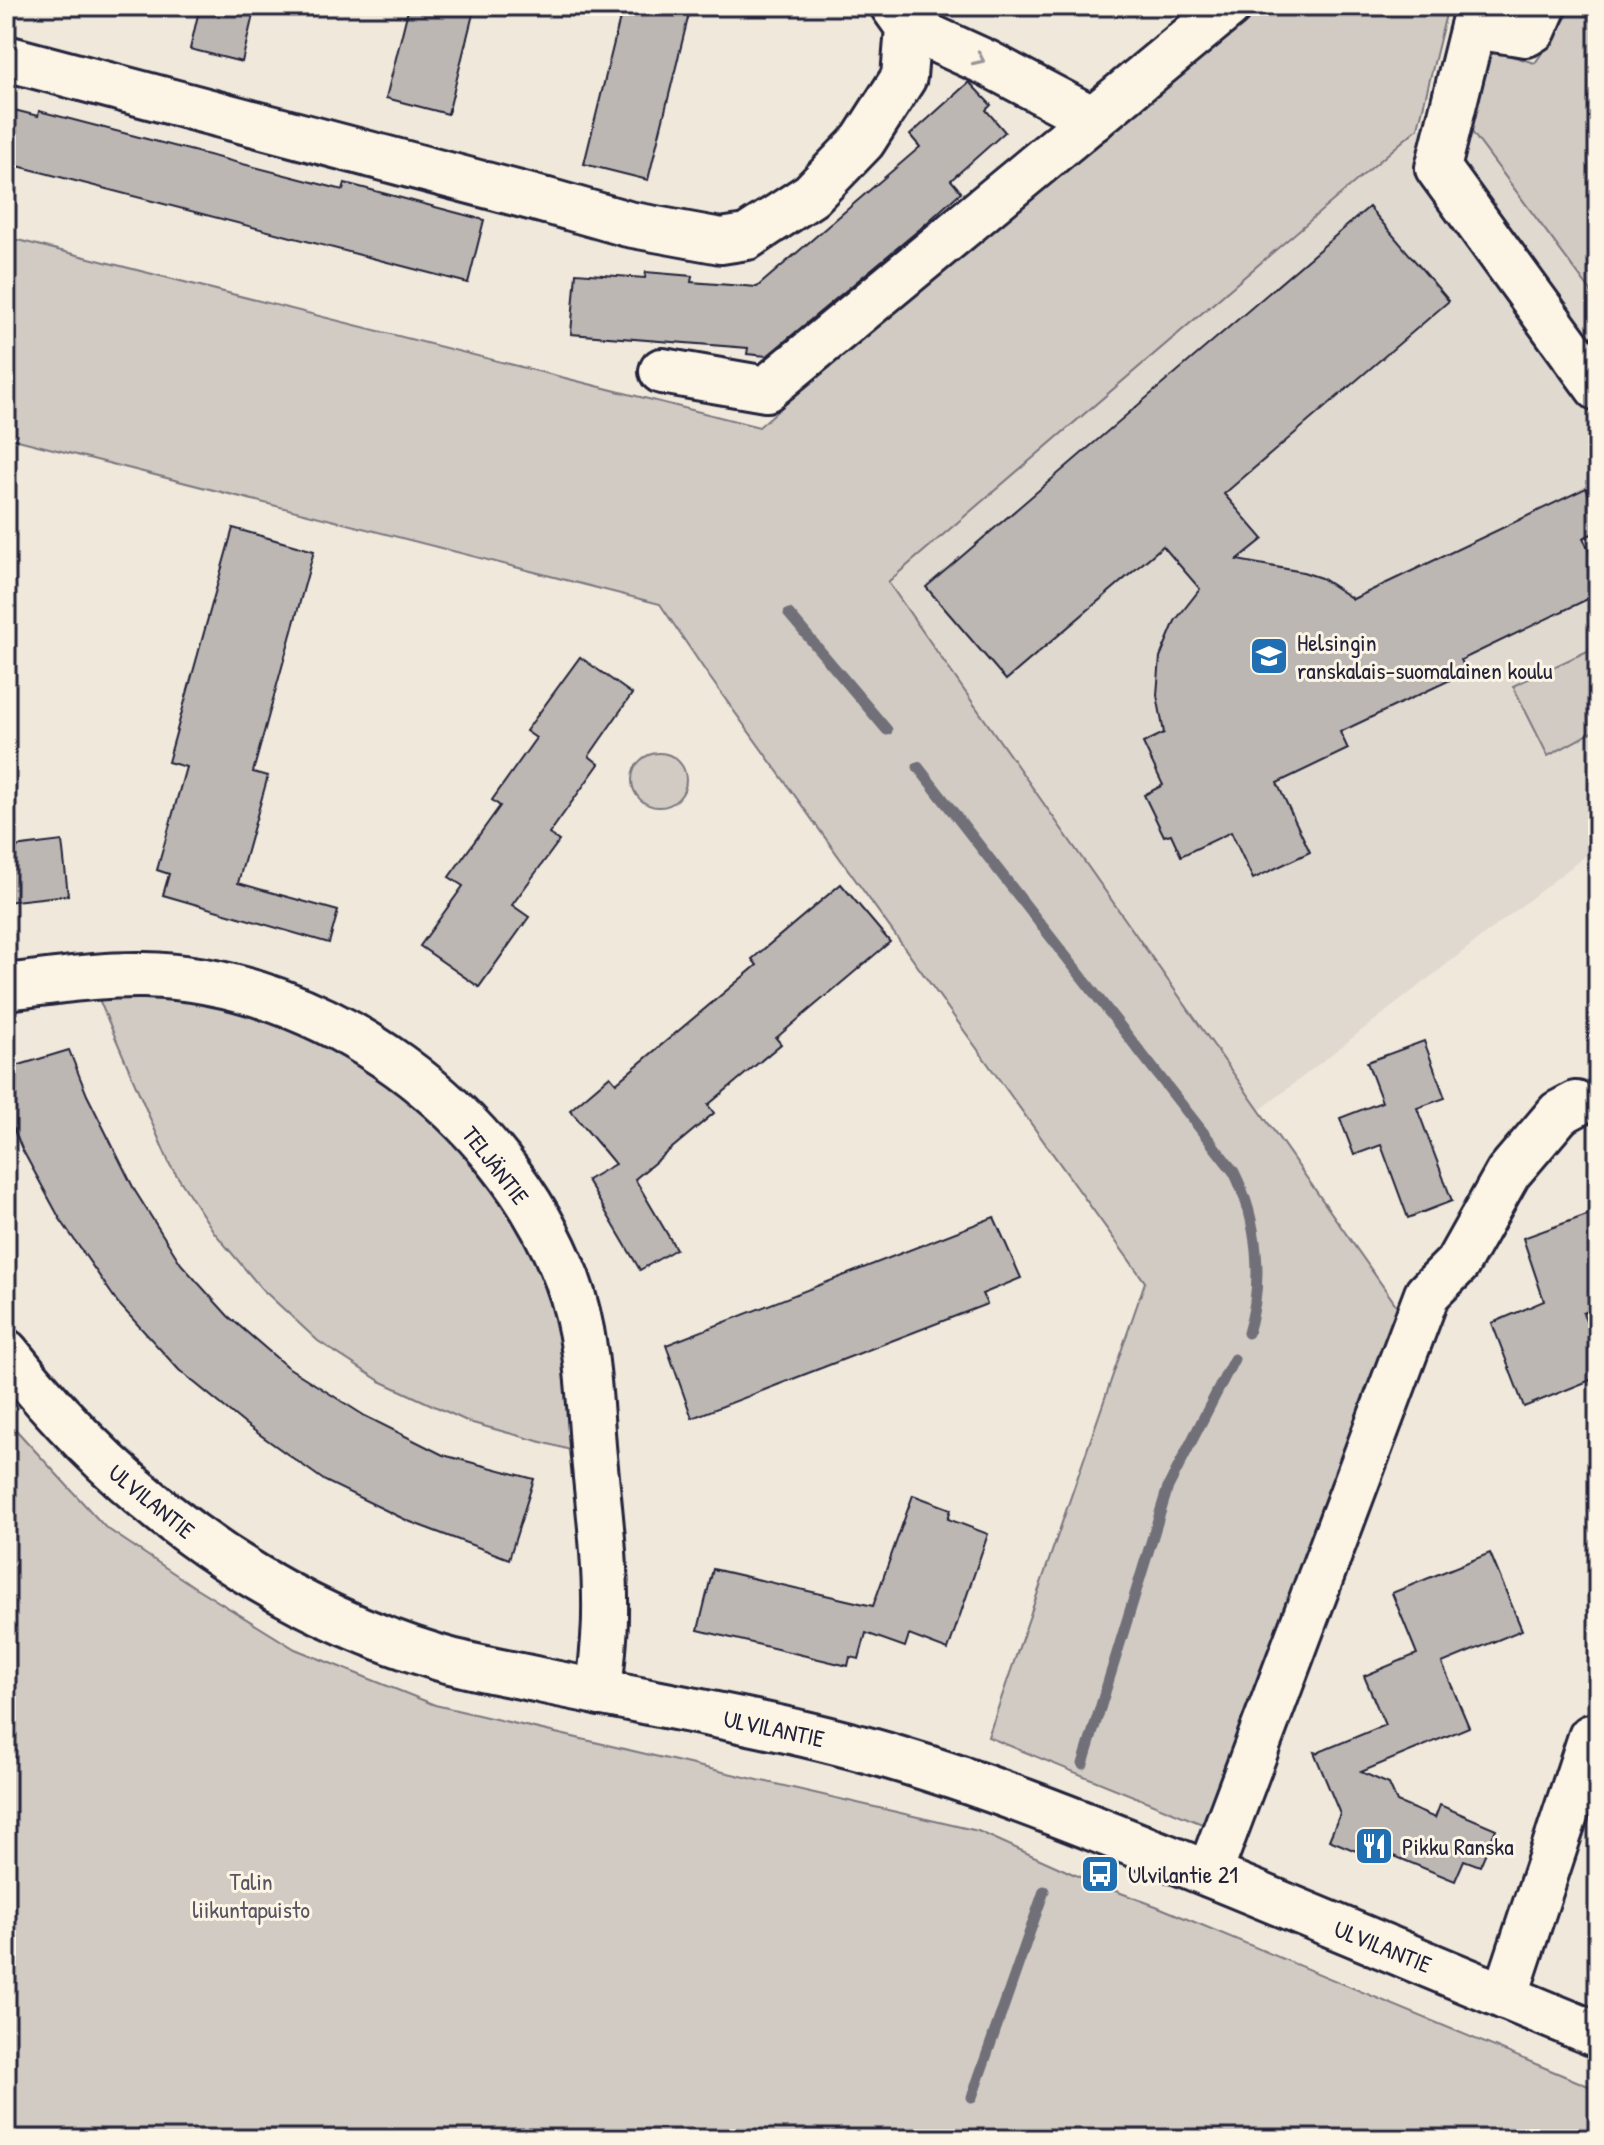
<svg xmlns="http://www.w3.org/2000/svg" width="1604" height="2145" font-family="'Patrick Hand',sans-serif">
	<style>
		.built { fill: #e0d9cf }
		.green { fill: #d1cbc3; stroke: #7a767f; stroke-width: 2 }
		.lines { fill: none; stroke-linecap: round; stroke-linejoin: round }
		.stream { stroke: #716f79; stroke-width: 11 }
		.building { fill: #bcb7b3; stroke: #22223b; stroke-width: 2 }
		.minor-casing { stroke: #22223b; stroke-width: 50 }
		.minor { stroke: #fcf5e5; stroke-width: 44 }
		.oneway { stroke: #9a9698 }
		.labels { text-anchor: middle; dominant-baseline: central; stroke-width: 6; stroke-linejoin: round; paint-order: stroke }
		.poi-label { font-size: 24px; fill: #22223b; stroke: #fcf5e5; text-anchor: start }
		.street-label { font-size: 24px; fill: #22223b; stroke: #fcf5e5 }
		.park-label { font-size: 24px; fill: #575564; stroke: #fcf5e5 }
	</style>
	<rect width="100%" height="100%" fill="#efe8db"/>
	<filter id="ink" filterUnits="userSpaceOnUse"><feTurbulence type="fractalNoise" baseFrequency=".0125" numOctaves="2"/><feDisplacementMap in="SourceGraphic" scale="16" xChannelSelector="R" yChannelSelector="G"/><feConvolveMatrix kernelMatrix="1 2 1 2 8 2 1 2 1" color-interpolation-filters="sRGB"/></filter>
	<g filter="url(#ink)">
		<polygon class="built" points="1466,124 1598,301 1598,846 1260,1110 887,582 1418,128"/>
		<g class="green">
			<polygon points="1245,6 1448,6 1418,128 888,582 1401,1312 1207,1826 988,1737 1145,1282 708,675 660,604 6,437 6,237 759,427"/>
			<polygon points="1574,6 1598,6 1598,301 1466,124 1491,50 1535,63"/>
			<polygon points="1598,646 1598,729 1548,756 1513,686"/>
			<circle cx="659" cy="780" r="27"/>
			<path d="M148,996c111,8 207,52 287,128 12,11 26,21 36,33 10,13 18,27 27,41 27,40 49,84 60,132 9,39 10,80 12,120l-101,-28 -89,-41 -62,-40 -57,-53 -47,-56 -44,-67 -72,-168z"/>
			<polygon points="6,1419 105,1527 193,1586 295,1649 435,1705 978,1831 1091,1882 1156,1906 1598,2090 1598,2139 6,2139"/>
		</g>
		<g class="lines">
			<g class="stream">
				<polyline points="789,614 887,730"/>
				<path d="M918,767l316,405c24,48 30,110 14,161"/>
				<polyline points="1083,1764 1168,1487 1234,1359"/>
				<polyline points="972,2097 1044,1891"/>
			</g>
		</g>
		<g class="building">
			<polygon points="200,6 255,6 242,62 190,49"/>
			<polygon points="409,6 475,6 448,114 386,98"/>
			<polygon points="623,6 691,6 648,180 584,164"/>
			<polygon points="969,82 991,105 986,110 1005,132 951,180 961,192 920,229 767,356 747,354 748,348 571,334 576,273 645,278 646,272 692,276 691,282 757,287 920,147 910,135"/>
			<polygon points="6,108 38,116 39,111 343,190 345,183 484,220 468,283 6,163"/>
			<polygon points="1369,207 1449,301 1224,494 1263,539 1237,560 1303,572 1321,578 1353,599 1586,488 1598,514 1598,531 1583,538 1598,570 1598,594 1461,660 1467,672 1340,732 1348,749 1277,783 1310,852 1253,879 1231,832 1181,856 1171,834 1164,836 1144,795 1163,785 1143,743 1164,733 1157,695 1160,657 1175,621 1200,589 1163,546 1006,680 926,587"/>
			<polygon points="233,528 314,551 253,772 268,776 238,883 338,911 329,943 163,895 169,874 157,870 186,767 168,762"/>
			<polygon points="580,657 632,694 589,756 599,764 549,834 559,841 512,905 529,917 479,987 420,946 463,886 449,877 500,806 492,800 536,738 526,731"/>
			<polygon points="62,841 68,895 6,902 6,848"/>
			<polygon points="841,884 890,942 776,1038 781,1044 708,1105 714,1113 635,1179 676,1249 640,1270 587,1180 615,1164 570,1110 610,1076 616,1083 757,965 752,959"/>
			<polygon points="1424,1041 1445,1098 1417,1108 1452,1201 1408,1218 1381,1145 1354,1155 1340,1118 1382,1102 1367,1062"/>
			<polygon points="69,1050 87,1095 135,1191 181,1264 228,1316 286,1366 365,1416 443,1455 534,1479 509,1559 408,1521 325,1481 245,1424 179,1370 118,1303 60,1219 22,1149 6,1111 6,1069"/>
			<polygon points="1598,1211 1598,1307 1583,1313 1598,1353 1598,1377 1524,1407 1492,1323 1544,1301 1523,1238"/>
			<polygon points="994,1217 1021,1278 982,1294 987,1304 692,1418 666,1345"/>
			<polygon points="913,1495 951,1509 948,1519 988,1534 948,1650 909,1635 905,1647 866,1633 859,1659 850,1657 848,1666 698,1630 713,1569 873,1606"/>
			<polygon points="1490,1553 1522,1630 1442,1663 1469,1727 1361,1772 1389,1784 1397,1802 1435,1818 1440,1805 1496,1829 1480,1866 1464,1860 1455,1881 1387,1853 1383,1862 1329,1840 1340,1814 1314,1752 1317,1753 1385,1725 1364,1676 1417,1654 1392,1593"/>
		</g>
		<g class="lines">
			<defs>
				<g id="minor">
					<polyline points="1478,6 1438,168 1598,388"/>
					<polyline points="1473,26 1526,34 1534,29 1544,6"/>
					<polyline points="908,27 987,63 1093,119"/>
					<polyline points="6,58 546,201"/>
					<polyline points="547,201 628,224 721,241 747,237 811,195 863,141 904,77 908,27 893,6"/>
					<polyline points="662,371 766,389 1229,6"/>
					<path d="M6,987c45,-5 93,-13 138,-12 180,4 360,137 423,304 20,53 22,112 26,167 5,56 13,112 12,169 0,26 -4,52 -6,78"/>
					<path d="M6,1352c114,146 255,252 434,306 34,10 69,15 104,23 118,25 239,43 354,78 91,27 178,62 266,97 145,58 289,120 434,179"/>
					<polyline points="1209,1874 1427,1294 1457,1264 1508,1173 1559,1113 1576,1104"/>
					<polyline points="1505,1997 1591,1737"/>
				</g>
			</defs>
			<use href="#minor" class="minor-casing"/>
			<use href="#minor" class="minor"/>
		</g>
		<defs><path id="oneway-chevron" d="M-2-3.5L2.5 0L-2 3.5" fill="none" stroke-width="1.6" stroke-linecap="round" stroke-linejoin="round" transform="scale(2)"/></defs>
		<use class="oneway" href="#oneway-chevron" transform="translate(979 59) rotate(25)"/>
	</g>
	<defs>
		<symbol id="school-square" viewBox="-11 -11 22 22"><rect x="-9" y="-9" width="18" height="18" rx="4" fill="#1f6fb2" stroke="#fcf5e5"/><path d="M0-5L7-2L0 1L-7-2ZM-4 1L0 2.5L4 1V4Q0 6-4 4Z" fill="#fff"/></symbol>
		<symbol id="restaurant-square" viewBox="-11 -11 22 22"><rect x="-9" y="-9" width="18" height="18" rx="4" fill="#1f6fb2" stroke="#fcf5e5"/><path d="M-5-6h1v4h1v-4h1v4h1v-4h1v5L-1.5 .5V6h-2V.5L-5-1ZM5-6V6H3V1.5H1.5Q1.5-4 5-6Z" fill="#fff"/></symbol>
		<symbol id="bus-square" viewBox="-11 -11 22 22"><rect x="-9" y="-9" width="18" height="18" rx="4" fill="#1f6fb2" stroke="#fcf5e5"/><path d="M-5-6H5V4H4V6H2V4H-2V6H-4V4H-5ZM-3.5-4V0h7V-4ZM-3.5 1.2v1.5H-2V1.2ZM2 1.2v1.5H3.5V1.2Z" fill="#fff"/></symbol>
	</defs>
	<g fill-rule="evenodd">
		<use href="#school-square" x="1247" y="634" width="44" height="44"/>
		<use href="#restaurant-square" x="1352" y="1824" width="44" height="44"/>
		<use href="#bus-square" x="1078" y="1852" width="44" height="44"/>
	</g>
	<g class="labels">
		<g class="poi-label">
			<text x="1297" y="642">Helsingin<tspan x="1297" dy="28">ranskalais-suomalainen koulu</tspan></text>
			<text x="1402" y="1846">Pikku Ranska</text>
			<text x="1128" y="1874">Ulvilantie 21</text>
		</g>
		<g class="street-label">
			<text transform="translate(496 1165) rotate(52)">TELJÄNTIE</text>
			<text transform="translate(152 1501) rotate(39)">ULVILANTIE</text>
			<text transform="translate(774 1728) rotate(12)">ULVILANTIE</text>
			<text transform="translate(1383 1946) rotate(22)">ULVILANTIE</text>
		</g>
		<g class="park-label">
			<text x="251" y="1881">Talin<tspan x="251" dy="28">liikuntapuisto</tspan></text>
		</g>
	</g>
	<rect width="1604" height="2145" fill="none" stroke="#fcf5e5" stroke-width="32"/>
	<rect x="16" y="16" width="1572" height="2113" fill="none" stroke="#22223b" stroke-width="3" filter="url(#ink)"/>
</svg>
